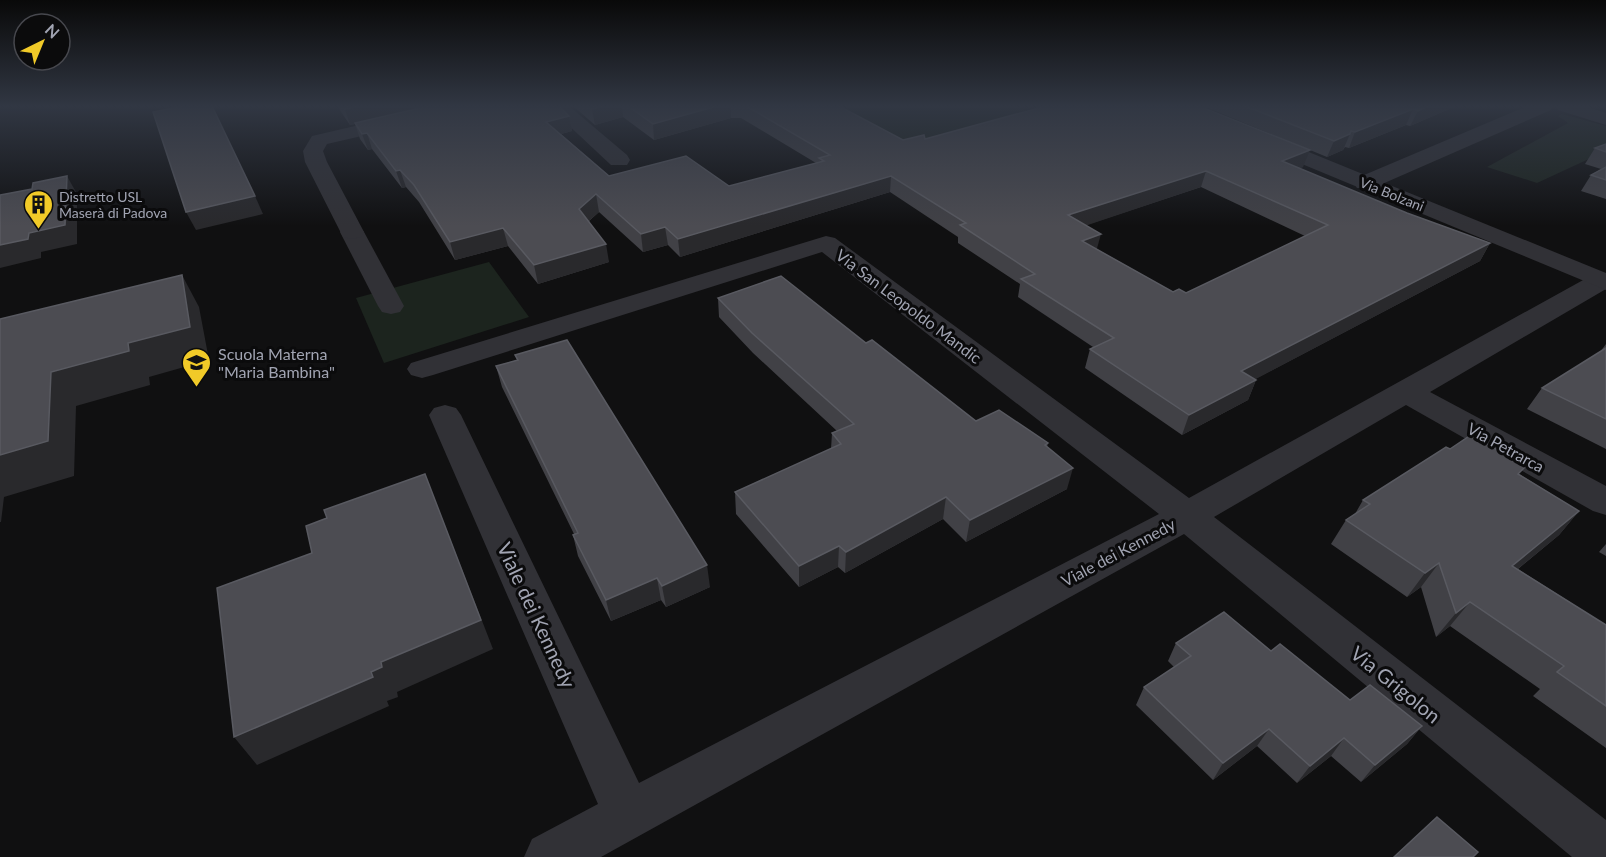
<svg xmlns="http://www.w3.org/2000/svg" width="1606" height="857" font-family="Lato,sans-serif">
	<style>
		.green { fill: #1c241e }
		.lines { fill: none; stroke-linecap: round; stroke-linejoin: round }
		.pedestrian { fill: #313136; fill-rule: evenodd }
		.minor { fill: #313136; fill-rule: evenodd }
		.tertiary { fill: #313136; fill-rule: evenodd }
		.wall { fill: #414146; fill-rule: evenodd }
		.shaded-wall { fill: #29292c }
		.building { fill: #4c4c52; stroke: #595a61; stroke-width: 1.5; fill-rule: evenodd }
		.labels { text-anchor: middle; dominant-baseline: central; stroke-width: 6; stroke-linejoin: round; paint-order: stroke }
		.far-street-label { font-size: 14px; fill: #a1a4b2; stroke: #0b0b0c }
		.far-poi-label { font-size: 14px; fill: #a1a4b2; stroke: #0b0b0c; text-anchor: start }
		.street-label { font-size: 16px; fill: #a1a4b2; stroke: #0b0b0c }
		.poi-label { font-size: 16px; fill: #a1a4b2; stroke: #0b0b0c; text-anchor: start }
		.near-street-label { font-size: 20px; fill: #a1a4b2; stroke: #0b0b0c }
	</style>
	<rect width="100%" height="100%" fill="#101011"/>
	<g class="green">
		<polygon points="853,106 1017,106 1029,112 906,145 845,108"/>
		<polygon points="1562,114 1606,126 1606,151 1537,183 1487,167 1568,123 1558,116"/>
		<polygon points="489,262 529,317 384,363 356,298"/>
	</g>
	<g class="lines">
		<polygon class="pedestrian" points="352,225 360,227 364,232 404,306 400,312 391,314 382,312 378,306 340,232 344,227"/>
		<g class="minor">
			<polygon points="441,106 476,106 474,110 327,144 323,151 327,162 364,232 361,237 352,239 343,237 305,162 303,151 312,136"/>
			<polygon points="548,106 569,106 627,155 630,160 627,165 611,165"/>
			<polygon points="1527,106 1553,106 1551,110 1373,188 1357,188 1354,183 1357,178"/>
			<polygon points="1556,106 1585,106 1606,113 1606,125 1558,110"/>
			<polygon points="826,236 835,238 1189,498 1594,274 1606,273 1606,289 1430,392 1606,486 1606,515 1593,511 1406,405 1214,517 1606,820 1606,857 1572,857 1184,534 601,857 524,857 532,839 598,804 429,415 434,408 445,405 456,408 461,415 639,783 1159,514 822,252 433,375 422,378 411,375 407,369 411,363"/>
		</g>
		<polygon class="tertiary" points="1170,106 1196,106 1606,273 1606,290 1172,110"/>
	</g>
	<g class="wall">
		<path d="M337,106h222l10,10 3,15 -11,3 48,42 120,10 87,-23 -75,-45h-10l-77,22 -31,-23 -28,8 -22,-19h266l64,34 22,-1 378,28 -4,1 108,45 83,30 -10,18 -225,118 1,1 -8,20 -66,35 -97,-67 5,-19 3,-2 -75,-50 2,-13 -62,-41v-6l-68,-45 -210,65 -12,-12 -25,7 -44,-40 -10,9 20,41 -71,22 -30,-38 -53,14 -36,-58 -13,-15 -4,1 -30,-39 -4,1 -8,-11 -5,-15 -5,1zM1201,187l104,49 -119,57 -13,-1 -76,-43 -11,-24z"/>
		<polygon points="1203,106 1456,106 1410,126 1406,125 1349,148 1345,147 1343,150 1327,157"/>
		<polygon points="1606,144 1606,199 1581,191 1591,175 1601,169 1585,164 1595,148"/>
		<polygon points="718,298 866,343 976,421 1048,443 1047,447 1067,489 966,542 943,519 845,573 838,567 799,587 736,514 735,492 831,449 832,433 837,431 753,353 719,317"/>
		<polygon points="1606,344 1606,449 1527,409 1542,388 1600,352"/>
		<polygon points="515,355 710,587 666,607 661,600 611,621 578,556 573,535 574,534 502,387 496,366 517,360"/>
		<polygon points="1450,449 1519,474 1579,511 1559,535 1518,569 1606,625 1606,748 1533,696 1540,689 1450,626 1436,637 1421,587 1407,597 1331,544 1346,520 1355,514 1363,500"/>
		<polygon points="1606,544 1606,556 1599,552"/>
		<polygon points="1176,643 1271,651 1350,700 1422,726 1407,744 1361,782 1331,756 1297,783 1257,746 1213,780 1136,705 1144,687 1174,667 1168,661"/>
	</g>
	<g class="shaded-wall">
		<polygon points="359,106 430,106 350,125 345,109"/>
		<polygon points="604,106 622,106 623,117 595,125 592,109"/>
		<polygon points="717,106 731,106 731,118 654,140 653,124"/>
		<polygon points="1428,106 1456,106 1410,126 1418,111"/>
		<polygon points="1413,109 1406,125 1349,148 1355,132"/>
		<polygon points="569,116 572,131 550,137 546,122"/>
		<polygon points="367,133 372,149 368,150 362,134"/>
		<polygon points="1350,134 1343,150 1327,157 1334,141"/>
		<polygon points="1310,150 1303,167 1276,178 1282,161"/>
		<polygon points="400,170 406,187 402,188 396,171"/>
		<polygon points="1206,171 1201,187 1064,233 1068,215"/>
		<polygon points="67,176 77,194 77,244 41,252 41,258 0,268 0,245"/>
		<polygon points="891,176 890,192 680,257 678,239"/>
		<polygon points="596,194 599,212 583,226 579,209"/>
		<polygon points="255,196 263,214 196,230 186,212"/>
		<polygon points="665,227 668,245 643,252 641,234"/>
		<polygon points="503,228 508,246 455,260 450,242"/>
		<polygon points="1101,234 1096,252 1082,241"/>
		<polygon points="1490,243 1480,261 1233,391 1241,371"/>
		<polygon points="606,244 609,262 538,284 534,265"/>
		<polygon points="182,275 199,307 209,360 149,377 150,385 76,406 74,476 4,497 1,522 0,522 0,455 51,372 128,343"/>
		<polygon points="1256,380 1248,400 1182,435 1189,415"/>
		<polygon points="1073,468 1067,489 966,542 970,520"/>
		<polygon points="425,474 493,649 397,692 398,697 387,701 389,706 257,765 234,737 381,662"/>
		<polygon points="946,497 943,519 845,573 846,552"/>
		<polygon points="1579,511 1559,535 1492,590 1512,566"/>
		<polygon points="839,546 838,567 799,587 799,566"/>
		<polygon points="1439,563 1421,587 1407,597 1425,573"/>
		<polygon points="707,565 710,587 666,607 662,586"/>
		<polygon points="657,578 661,600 611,621 606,600"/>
		<polygon points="1470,602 1450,626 1436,637 1456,613"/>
		<polygon points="1422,726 1407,744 1361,782 1375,765"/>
		<polygon points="1269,729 1257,746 1213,780 1223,763"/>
		<polygon points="1344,738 1331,756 1297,783 1310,766"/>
	</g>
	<g class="building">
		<polygon points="183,106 212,106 255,196 186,212 153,112"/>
		<polygon points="343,106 359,106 345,109"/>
		<path d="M429,106h130l10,10 -23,6 63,54 77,-20 43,30 95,-25 -5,-3 11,-3 -84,-49h93l64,34 21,-5 1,4 121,-33h153l111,44 -28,11 125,52 83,30 -249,128 15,9 -67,35 -99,-66 24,-11 -93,-59 14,-5 -75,-49 6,-2 -75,-47 -213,63 -13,-12 -24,7 -45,-40 -17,15 27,35 -72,21 -31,-37 -53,14 -36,-57 -14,-15 -4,1 -29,-38 -5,1 -7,-11zM1206,171l122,54 -142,68 -7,-4 -6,3 -91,-51 19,-7 -33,-19z"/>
		<polygon points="588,106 604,106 592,109"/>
		<polygon points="628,106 717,106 653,124"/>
		<polygon points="1245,106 1428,106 1418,111 1413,109 1355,132 1351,131 1350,134 1334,141"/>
		<polygon points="1606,144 1606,152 1595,148"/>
		<polygon points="1606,167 1606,180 1591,175"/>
		<polygon points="67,176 65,225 29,233 28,239 0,245 0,195 32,189 33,183"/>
		<polygon points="182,275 190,327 128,343 129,351 51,372 48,441 0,455 0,319"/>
		<polygon points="781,276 866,343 872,340 976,421 999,410 1048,443 1045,445 1073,468 970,520 946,497 846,552 839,546 799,566 735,492 841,444 832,433 854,424 752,333 718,298"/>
		<polygon points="567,340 707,565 662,586 657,578 606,600 573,535 578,533 496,366 518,360 515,355"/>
		<polygon points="1606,348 1606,419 1542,388"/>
		<polygon points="1471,435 1526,466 1518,474 1579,511 1512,566 1606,625 1606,706 1557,672 1564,666 1470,602 1456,613 1439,563 1425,573 1346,520 1370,504 1363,500 1446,447 1450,449"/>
		<polygon points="425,474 481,620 381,662 382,667 371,672 373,677 234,737 217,588 312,553 306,526 327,518 324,510"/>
		<polygon points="1224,612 1271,651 1280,644 1350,700 1370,685 1422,726 1375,765 1344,738 1310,766 1269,729 1223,763 1144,687 1191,656 1176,643"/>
		<polygon points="1437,817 1478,852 1473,857 1394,857"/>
	</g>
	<linearGradient id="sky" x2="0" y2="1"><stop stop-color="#090909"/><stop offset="0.47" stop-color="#313743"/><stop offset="1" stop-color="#313743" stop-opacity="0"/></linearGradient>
	<rect width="1606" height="226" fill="url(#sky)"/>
	<defs>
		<symbol id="building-pin" viewBox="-11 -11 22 30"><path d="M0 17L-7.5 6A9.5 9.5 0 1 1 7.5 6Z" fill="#f1ca28" stroke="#0b0b0c"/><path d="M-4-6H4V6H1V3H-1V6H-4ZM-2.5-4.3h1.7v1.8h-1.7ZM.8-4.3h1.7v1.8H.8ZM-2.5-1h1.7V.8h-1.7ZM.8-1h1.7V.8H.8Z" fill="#111"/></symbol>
		<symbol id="school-pin" viewBox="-11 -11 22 30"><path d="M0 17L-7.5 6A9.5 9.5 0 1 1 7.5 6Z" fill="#f1ca28" stroke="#0b0b0c"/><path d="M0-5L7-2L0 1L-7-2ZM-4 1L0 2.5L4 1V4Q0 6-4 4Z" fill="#111"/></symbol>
	</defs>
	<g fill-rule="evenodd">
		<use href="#building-pin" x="22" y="188" width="33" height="45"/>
		<use href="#school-pin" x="180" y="346" width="33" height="45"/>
	</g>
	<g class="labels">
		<g class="far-street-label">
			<text transform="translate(1392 194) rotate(22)">Via Bolzani</text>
		</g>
		<g class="far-poi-label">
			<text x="59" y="196">Distretto USL<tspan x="59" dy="16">Maserà di Padova</tspan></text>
		</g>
		<g class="street-label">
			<text transform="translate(909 306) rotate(37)">Via San Leopoldo Mandic</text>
			<text transform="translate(1506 447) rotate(29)">Via Petrarca</text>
			<text transform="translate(1118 552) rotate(-28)">Viale dei Kennedy</text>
		</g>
		<g class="poi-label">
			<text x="218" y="353">Scuola Materna<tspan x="218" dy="18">"Maria Bambina"</tspan></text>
		</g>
		<g class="near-street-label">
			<text transform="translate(537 615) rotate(65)">Viale dei Kennedy</text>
			<text transform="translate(1396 684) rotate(39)">Via Grigolon</text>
		</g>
	</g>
	<g transform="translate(42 42) rotate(43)"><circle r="28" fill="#0b0b0c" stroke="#47484e" stroke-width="1.5"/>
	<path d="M0-4.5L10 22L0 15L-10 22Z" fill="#f1ca28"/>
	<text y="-9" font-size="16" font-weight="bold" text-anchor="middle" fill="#a1a4b2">N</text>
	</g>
</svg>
